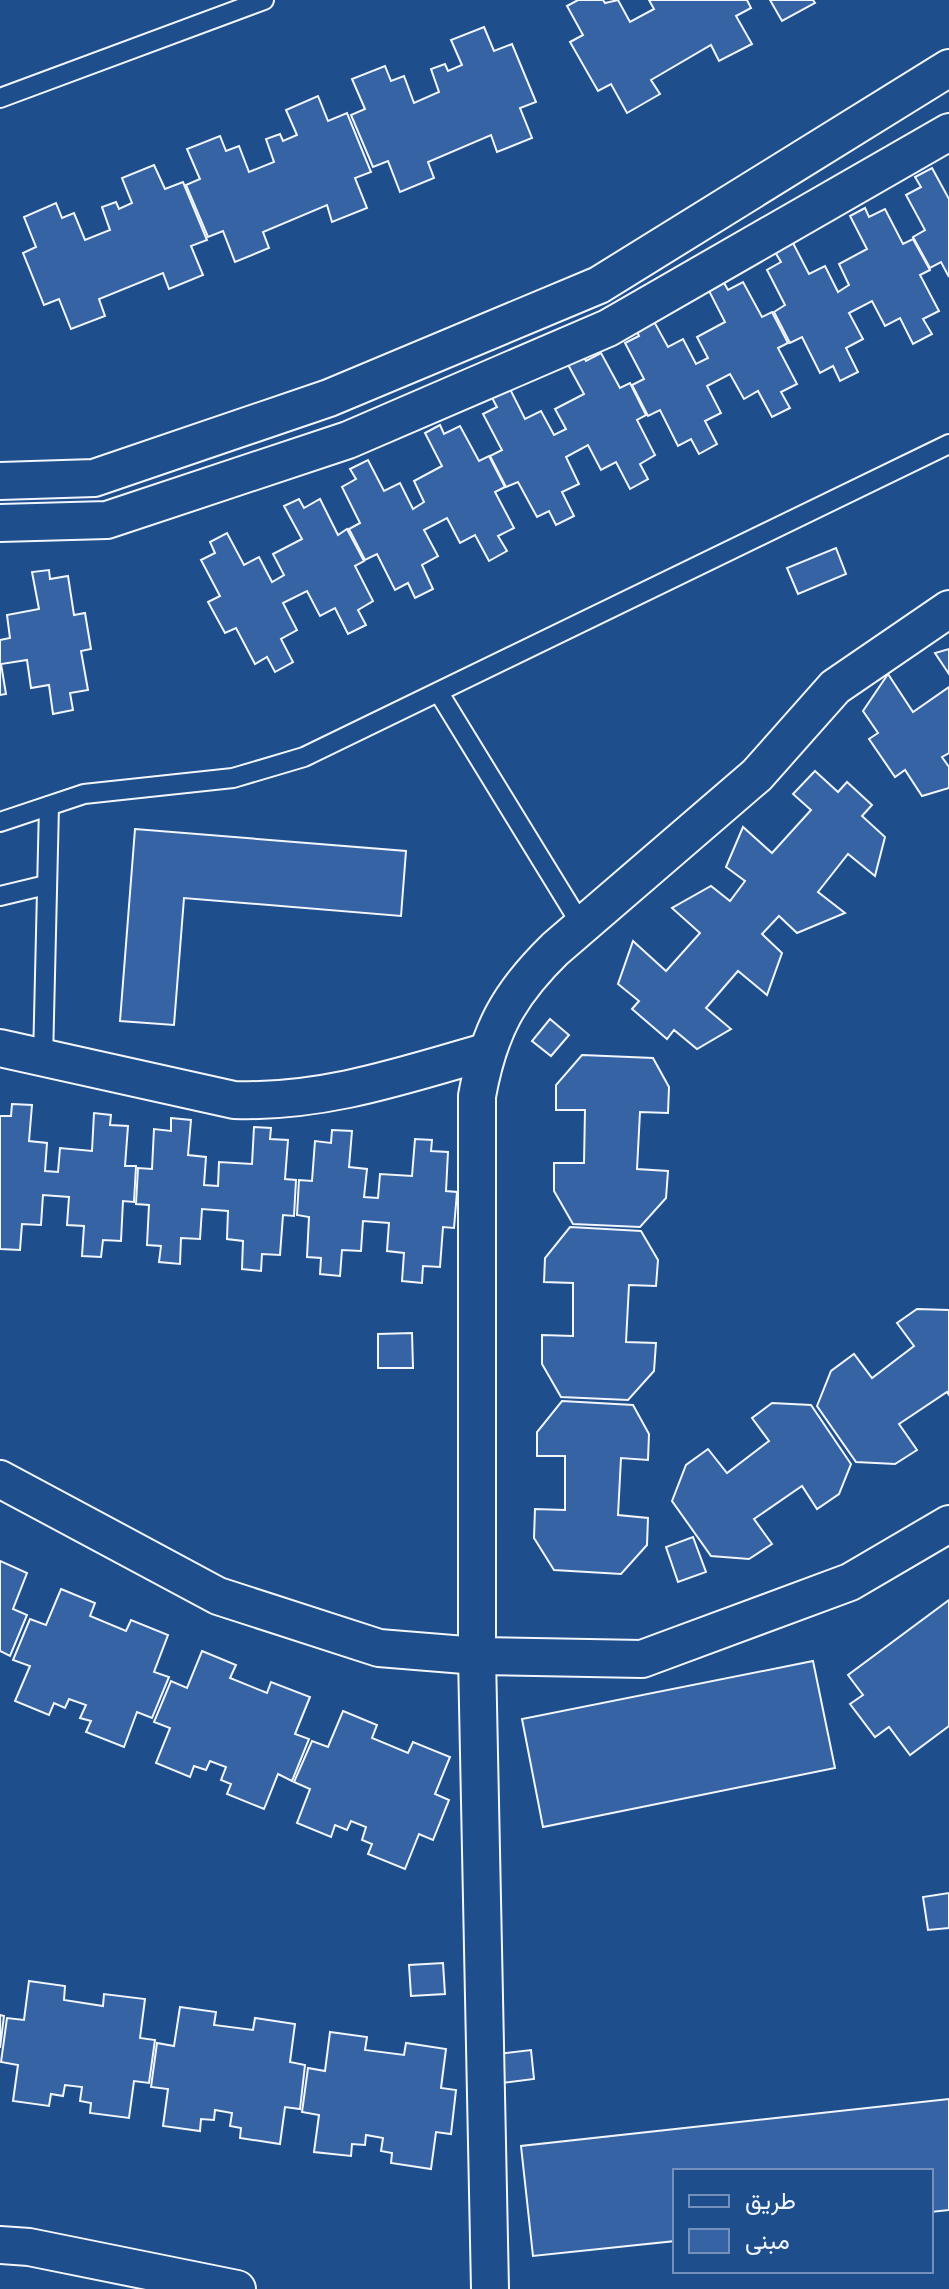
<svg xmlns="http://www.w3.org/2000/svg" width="949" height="2289" font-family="'Roboto Condensed',Vazirmatn,sans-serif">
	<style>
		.building { fill: #3563a3; stroke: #f2f6ff; stroke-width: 2 }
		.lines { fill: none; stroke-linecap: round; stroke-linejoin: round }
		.lane-casing { stroke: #f2f6ff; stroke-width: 22 }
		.street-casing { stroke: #f2f6ff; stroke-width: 40 }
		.lane { stroke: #1f4e8c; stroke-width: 18 }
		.street { stroke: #1f4e8c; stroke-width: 36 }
	</style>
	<rect width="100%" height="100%" fill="#1f4e8c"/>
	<g class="building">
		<polygon points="578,0 603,0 605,3 618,0 630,22 654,9 649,0 747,0 751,8 736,16 752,44 719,61 711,45 651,80 660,94 627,113 611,84 598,91 570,42 583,35 567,6"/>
		<polygon points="770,0 813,0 815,3 782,21"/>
		<polygon points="484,27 494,51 512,44 536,102 520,108 532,138 497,152 491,135 428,162 434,178 400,192 388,161 373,167 351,115 365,109 352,79 385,66 391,81 404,76 414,103 439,92 431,69 445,64 448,71 462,65 451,40"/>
		<polygon points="318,96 328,121 347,113 371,172 355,178 367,208 332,222 327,205 263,232 269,248 235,262 223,231 208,237 186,185 200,179 187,149 220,136 226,151 239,146 249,172 274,162 266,139 280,134 283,141 297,135 286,110"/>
		<polygon points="154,165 165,189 183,182 207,240 191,246 203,275 169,289 163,273 99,299 105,316 71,329 59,299 44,305 23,253 36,247 24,217 56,203 62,218 74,213 85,240 110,230 102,207 116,202 119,209 132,203 122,178"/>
		<polygon points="932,168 949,199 949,277 941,262 930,268 913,237 925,230 906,195 921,187 915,177"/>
		<polygon points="865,208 869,217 885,209 903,244 913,239 930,270 920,275 939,311 923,319 932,334 913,344 900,318 885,326 872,301 849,313 863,339 846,348 858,372 840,381 833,366 820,373 802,337 790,343 774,312 785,305 767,270 781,262 775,252 793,243 809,274 825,266 838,292 849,285 839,264 867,249 850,216"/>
		<polygon points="723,281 728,290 743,282 762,317 772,312 788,343 778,348 797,384 781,392 790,408 772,417 758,391 744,399 730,374 707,386 721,413 705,421 717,444 699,454 691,439 678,446 660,410 648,416 632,385 644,379 625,343 639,336 634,325 651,316 668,347 683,339 696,364 708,358 697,337 725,322 708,289"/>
		<polygon points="581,352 586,361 601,353 620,388 630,383 646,415 637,420 655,455 640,464 648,479 630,489 616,462 601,470 588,445 566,457 579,484 562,492 574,516 556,525 549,511 537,517 518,482 506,487 490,456 502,450 483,414 497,407 491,396 509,387 525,419 541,411 554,435 566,429 555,409 584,394 566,361"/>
		<polygon points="440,425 444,434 460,426 479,461 489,456 505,487 495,492 514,528 498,536 507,551 489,561 475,535 460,543 447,518 424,530 438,556 422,565 433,589 415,598 408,583 395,590 377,554 365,560 349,529 360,523 342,487 356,479 350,469 368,460 384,491 400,483 413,509 424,502 414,481 442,466 425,433"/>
		<polygon points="299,499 304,508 320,499 338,535 347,529 364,561 355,566 373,601 358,610 366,625 348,634 335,608 320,616 307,591 283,603 297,630 281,639 293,662 275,672 267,657 255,664 236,628 225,633 208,602 220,596 201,560 215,553 210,542 227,533 244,565 259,557 272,582 284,575 273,554 302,539 284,506"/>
		<polygon points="836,548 846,574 798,594 787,568"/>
		<polygon points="49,570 50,579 68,576 74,615 85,613 91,649 81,651 88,690 70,693 73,710 53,714 49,685 31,688 27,660 1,664 6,694 0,695 0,640 10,638 7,615 39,609 32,572"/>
		<polygon points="949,649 949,674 935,653"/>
		<polygon points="888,674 913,712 949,687 949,753 942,757 949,767 949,788 922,796 905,770 895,777 869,739 878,733 863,711"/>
		<polygon points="815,771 838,792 847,782 872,805 862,816 885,837 875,876 848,854 818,892 845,913 797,933 779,916 762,934 782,953 767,995 738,971 706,1008 731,1029 697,1049 674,1030 667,1039 632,1009 639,1001 618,984 633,941 666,971 700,933 672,908 711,886 730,901 745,881 726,867 743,827 772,853 811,810 793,794"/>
		<polygon points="135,829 406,851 401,916 184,898 174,1025 120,1021"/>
		<polygon points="550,1019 569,1035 551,1056 532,1041"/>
		<polygon points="582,1055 653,1058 669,1087 668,1113 640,1112 637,1169 668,1171 666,1198 640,1227 573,1224 554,1191 554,1163 584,1163 585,1110 556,1110 556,1085"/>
		<polygon points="12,1104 32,1105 29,1141 47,1143 45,1171 58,1172 60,1148 92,1151 94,1113 111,1115 110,1125 128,1126 125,1166 136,1166 134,1202 123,1201 121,1241 103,1240 101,1257 82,1256 84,1226 67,1225 69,1197 43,1195 41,1225 22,1224 20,1250 0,1249 0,1116 11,1116"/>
		<polygon points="171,1118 191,1120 188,1155 206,1157 204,1185 218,1186 219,1162 252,1164 254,1127 271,1128 270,1139 288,1140 285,1179 296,1180 294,1216 283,1215 280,1255 262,1254 261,1271 242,1269 243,1241 227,1239 228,1211 202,1209 200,1239 181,1238 180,1264 159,1262 161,1246 147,1245 149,1205 136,1204 138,1168 152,1169 154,1129 171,1131"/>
		<polygon points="332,1130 352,1131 349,1167 367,1169 364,1197 378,1198 380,1174 412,1176 415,1139 432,1140 431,1151 448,1152 446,1191 457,1192 454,1228 443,1227 440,1267 423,1266 422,1283 402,1281 404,1253 387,1251 389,1223 363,1221 361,1251 342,1250 340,1276 320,1274 321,1258 307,1257 309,1217 297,1215 299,1180 312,1181 315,1141 331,1143"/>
		<polygon points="570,1227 641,1231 658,1260 656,1286 629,1285 626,1342 656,1343 654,1371 628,1400 561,1397 542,1364 542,1335 573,1336 573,1283 544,1282 545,1258"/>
		<polygon points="917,1309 949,1310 949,1395 947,1392 899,1424 917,1450 895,1464 856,1462 817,1406 831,1371 854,1354 872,1378 914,1346 897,1323"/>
		<polygon points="412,1333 413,1368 378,1368 378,1334"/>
		<polygon points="562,1401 633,1405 649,1434 648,1460 621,1458 618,1515 648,1518 647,1545 621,1574 554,1570 534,1538 535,1509 565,1510 565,1456 537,1456 537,1432"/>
		<polygon points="772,1403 811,1405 851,1464 839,1494 817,1509 802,1486 754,1519 772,1544 749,1559 711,1556 672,1501 686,1465 708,1449 727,1473 769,1441 752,1418"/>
		<polygon points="693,1537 706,1572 678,1582 666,1547"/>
		<polygon points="0,1561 27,1573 13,1609 27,1615 10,1656 0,1651"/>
		<polygon points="61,1589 95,1603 90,1616 126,1631 131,1620 168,1635 154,1672 169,1677 152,1718 137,1712 124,1747 86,1732 91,1721 80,1718 86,1705 69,1699 65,1708 54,1703 49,1715 15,1701 30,1666 13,1660 30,1619 46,1625"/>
		<polygon points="949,1600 949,1726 910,1755 889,1727 875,1737 850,1704 863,1695 848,1675"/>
		<polygon points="202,1651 236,1665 230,1678 267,1693 271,1682 310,1697 295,1734 309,1739 292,1781 278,1774 264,1809 227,1794 231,1784 221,1780 226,1767 210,1761 206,1770 194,1766 190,1777 156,1763 170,1728 154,1722 171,1681 187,1688"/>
		<polygon points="813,1661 835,1768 543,1827 522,1719"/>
		<polygon points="343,1711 377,1725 372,1738 408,1753 413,1742 450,1757 435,1794 449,1800 433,1840 419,1834 405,1869 368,1854 372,1844 362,1840 366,1827 351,1821 347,1830 335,1825 331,1837 297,1823 310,1789 294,1782 312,1741 328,1747"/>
		<polygon points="949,1893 949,1928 928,1930 923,1897"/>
		<polygon points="443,1963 445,1994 411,1996 409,1965"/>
		<polygon points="29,1981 65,1986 64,2000 103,2006 104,1994 145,1999 140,2038 155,2040 149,2083 134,2081 129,2118 90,2113 91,2103 80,2101 82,2087 65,2085 63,2096 51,2094 49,2106 13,2101 18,2065 1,2062 7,2018 24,2020"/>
		<polygon points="180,2007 216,2012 214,2025 253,2030 255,2018 295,2024 290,2062 305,2065 300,2109 285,2107 280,2144 240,2138 241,2128 230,2126 232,2113 215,2110 214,2120 201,2119 200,2131 163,2126 168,2089 151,2087 157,2043 174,2046"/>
		<polygon points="0,2015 4,2016 0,2048"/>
		<polygon points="330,2032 367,2037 365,2050 404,2055 406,2043 446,2049 441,2088 456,2090 451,2134 436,2132 431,2169 391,2163 392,2153 381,2151 383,2138 366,2135 365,2145 352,2144 351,2156 314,2152 319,2115 302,2112 308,2068 325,2071"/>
		<polygon points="531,2050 534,2079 502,2083 498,2054"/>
		<polygon points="949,2099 949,2210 931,2212 931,2171 675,2171 675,2241 533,2256 521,2146"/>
	</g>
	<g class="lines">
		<defs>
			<g id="lane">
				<polyline points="0,98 264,0"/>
				<polyline points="439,693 582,926"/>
				<polyline points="0,822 84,794 233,778 304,757 949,444"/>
				<polyline points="0,896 46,885"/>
				<polyline points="43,1060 49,806"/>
			</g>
			<g id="street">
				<polyline points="0,481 94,478 329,398 599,285 949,68"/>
				<polyline points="0,523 107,520 348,440 608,328 949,132"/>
				<path d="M0,1048l234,52c88,3 168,-24 251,-48"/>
				<polyline points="0,1479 218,1596 379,1648 477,1656 642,1659 850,1582 949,1524"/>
				<polyline points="0,2245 29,2247 237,2289"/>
				<path d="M490,2289l-13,-633v-560c12,-65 31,-101 78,-147l202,-174 78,-88 114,-78"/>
			</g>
		</defs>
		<use href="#lane" class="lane-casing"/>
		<use href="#street" class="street-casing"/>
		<use href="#lane" class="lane"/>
		<use href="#street" class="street"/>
	</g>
	<rect x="673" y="2169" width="260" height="104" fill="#1f4e8c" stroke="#7391ba" stroke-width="2"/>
	<rect x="689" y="2195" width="40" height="12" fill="#1f4e8c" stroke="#7391ba" stroke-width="2"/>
	<text x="745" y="2209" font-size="24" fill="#f2f6ff">طريق</text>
	<rect x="689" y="2229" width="40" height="24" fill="#3563a3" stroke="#7391ba" stroke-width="2"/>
	<text x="745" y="2249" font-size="24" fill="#f2f6ff">مبنى</text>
</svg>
